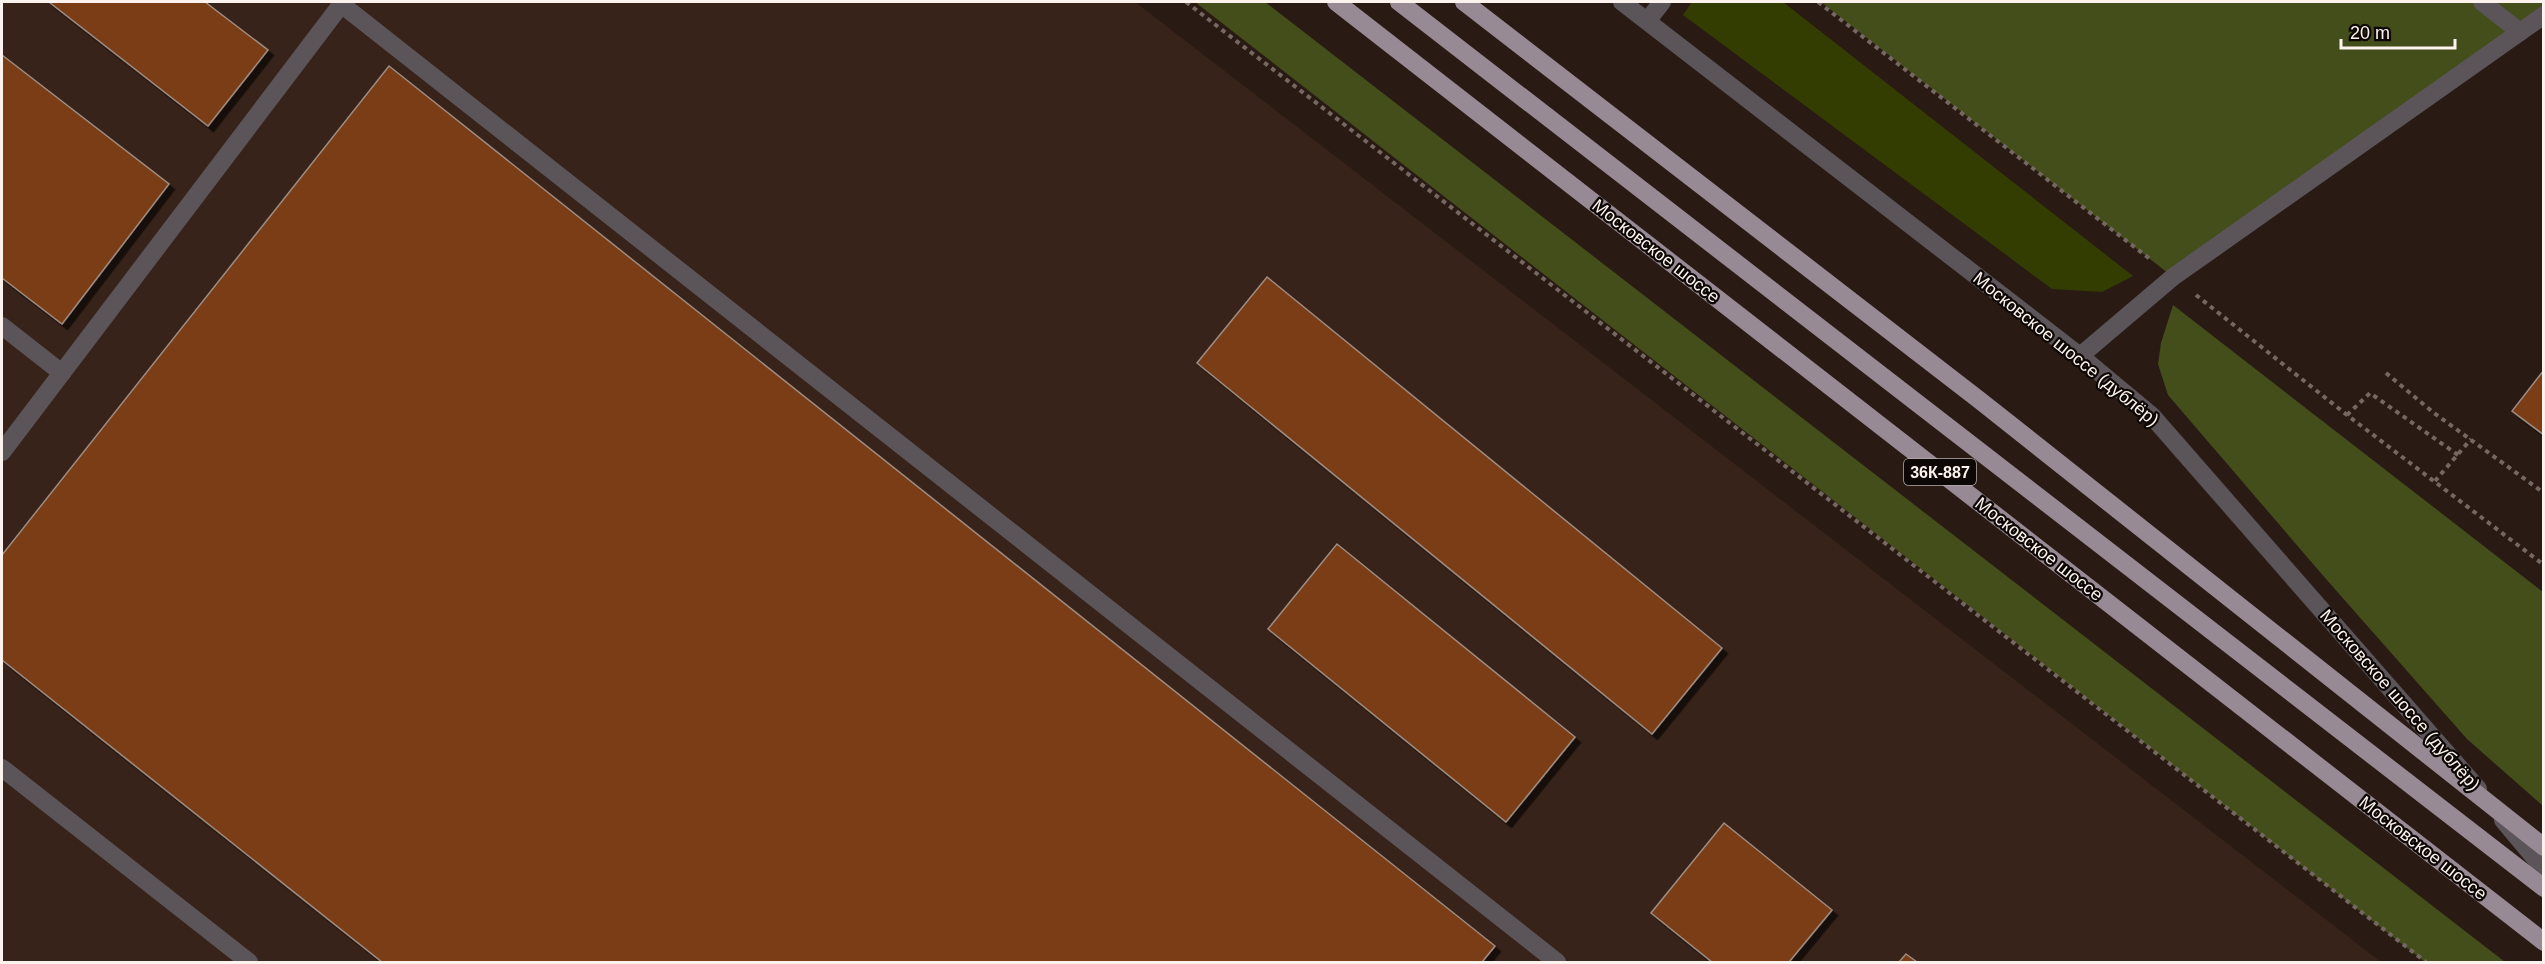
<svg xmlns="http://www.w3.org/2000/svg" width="2545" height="964" font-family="Helvetica,sans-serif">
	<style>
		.built { fill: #372319 }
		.green { fill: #333d01 }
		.forest { fill: #434e1b }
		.building { fill: #7a3c15; stroke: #9e8c83; stroke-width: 1.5; filter: url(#shadow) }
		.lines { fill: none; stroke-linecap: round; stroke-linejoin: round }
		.path { stroke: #756862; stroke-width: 4; stroke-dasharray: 4.5 4.5; stroke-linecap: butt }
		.minor { stroke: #5b5459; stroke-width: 18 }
		.major { stroke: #988a94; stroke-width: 18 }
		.labels { text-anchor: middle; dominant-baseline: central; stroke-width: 4.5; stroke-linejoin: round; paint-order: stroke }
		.shield { fill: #0d0805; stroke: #b5aca8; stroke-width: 1.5 }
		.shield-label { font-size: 16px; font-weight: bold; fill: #fdf3ee }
		.street-label { font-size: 18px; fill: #fdf3ee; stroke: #0d0805 }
	</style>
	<defs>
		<filter id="shadow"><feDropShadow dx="5.5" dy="5.5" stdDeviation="0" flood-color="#0009"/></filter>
	</defs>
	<rect width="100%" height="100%" fill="#291b14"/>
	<polygon class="built" points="2,2 1135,2 2381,962 2,962"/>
	<polygon class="green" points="1692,2 1783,2 2133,276 2102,292 2052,289 1683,15"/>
	<g class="forest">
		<polygon points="1195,2 1265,2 2505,962 2425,962"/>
		<polygon points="1821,2 2543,2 2544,26 2173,277"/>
		<polygon points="2173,305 2543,592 2543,806 2467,739 2326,579 2168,395 2158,364 2161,343"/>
	</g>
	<g class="building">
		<polygon points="49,2 205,2 268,50 208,126"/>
		<polygon points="2,55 169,184 62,324 2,278"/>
		<polygon points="389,66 1495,946 1482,962 382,962 2,660 2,555"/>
		<polygon points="1267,277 1722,648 1652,734 1197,363"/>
		<polygon points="2544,370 2544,435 2512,411"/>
		<polygon points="1337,544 1575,737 1506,822 1268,629"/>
		<polygon points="1724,823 1832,910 1789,962 1712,962 1651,913"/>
		<polygon points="1906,954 1917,962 1899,962"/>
	</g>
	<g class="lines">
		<g class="path">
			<polyline points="1186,2 2426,962"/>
			<polyline points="1818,2 2150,259"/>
			<polyline points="2196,295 2347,415 2544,565"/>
			<polyline points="2386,373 2434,413 2544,493"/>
			<polyline points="2347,415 2370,393 2458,455"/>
			<polyline points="2435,481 2471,439"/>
		</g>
		<g class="minor">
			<polyline points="1622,2 2080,356 2152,416 2478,789"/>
			<polyline points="2482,2 2520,32"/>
			<polyline points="341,4 1557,962"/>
			<polyline points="1648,20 1662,2"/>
			<polyline points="2,326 62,373"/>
			<polyline points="2080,356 2173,277 2544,15"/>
			<polyline points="2,452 343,2"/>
			<polyline points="2,768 249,962"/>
			<polyline points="2503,820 2544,869"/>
		</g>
		<g class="major">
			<polyline points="1336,2 2544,942"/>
			<polyline points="1399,2 2544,888"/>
			<polyline points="1464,2 1978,399 2544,847"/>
		</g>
	</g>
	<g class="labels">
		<rect class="shield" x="1904" y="459" width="72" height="26" rx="4.5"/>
		<g class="shield-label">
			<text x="1940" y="472">36К-887</text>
		</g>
		<g class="street-label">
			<text transform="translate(1656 251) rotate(38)">Московское шоссе</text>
			<text transform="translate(2066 349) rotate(39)">Московское шоссе (дублёр)</text>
			<text transform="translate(2039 549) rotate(38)">Московское шоссе</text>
			<text transform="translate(2400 700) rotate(49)">Московское шоссе (дублёр)</text>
			<text transform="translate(2423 848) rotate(38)">Московское шоссе</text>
		</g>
	</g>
	<rect width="2545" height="964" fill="none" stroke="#fdf3ee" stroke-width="6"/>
	<path d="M2341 39v9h114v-9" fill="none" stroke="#fdf3ee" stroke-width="3"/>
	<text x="2350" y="39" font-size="18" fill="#fdf3ee" stroke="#0d0805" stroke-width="4.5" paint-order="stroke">20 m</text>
</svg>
